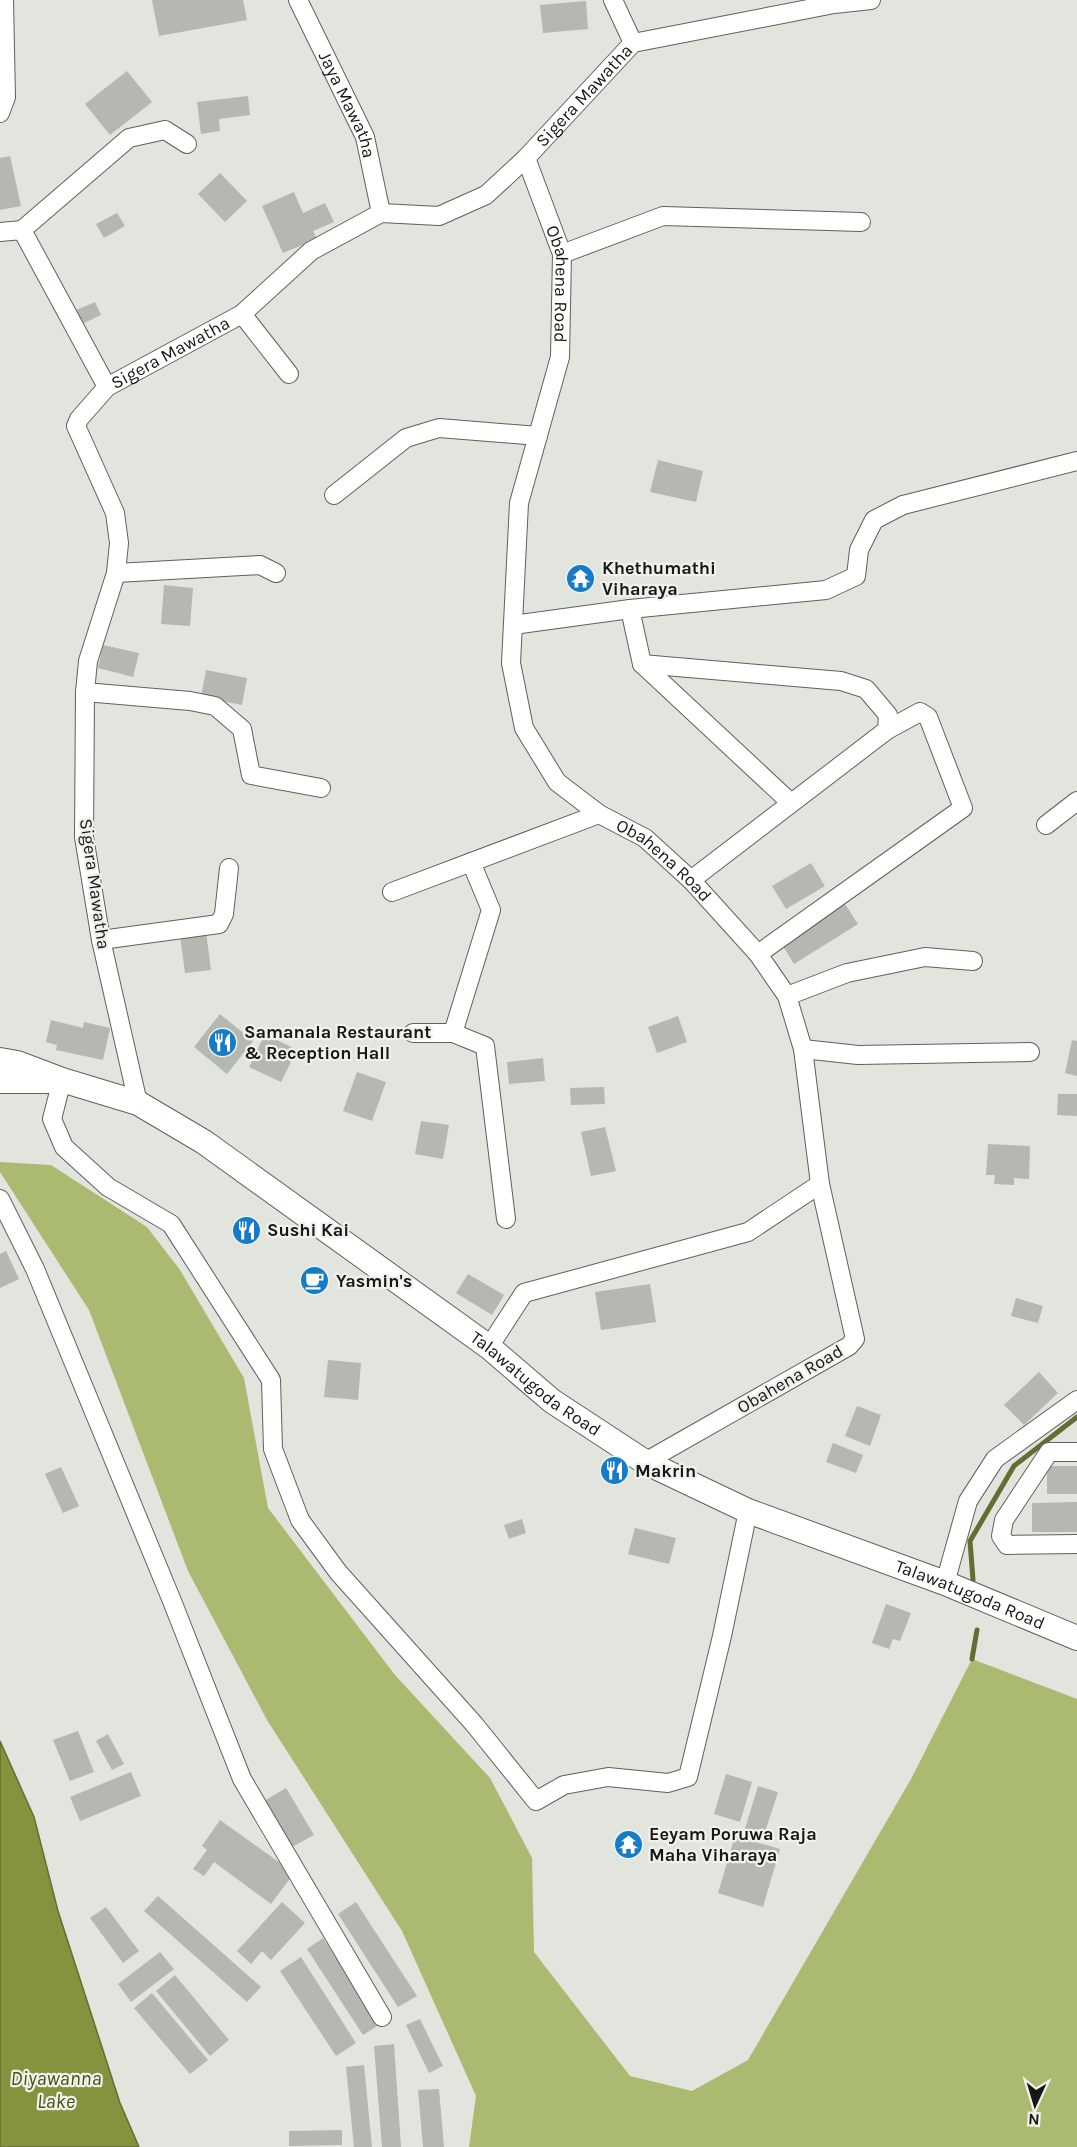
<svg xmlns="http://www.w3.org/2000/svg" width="1077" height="2147" font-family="Karla,sans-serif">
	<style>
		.green { fill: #abba71 }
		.water { fill: #83933e; stroke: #636e32; stroke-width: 1.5 }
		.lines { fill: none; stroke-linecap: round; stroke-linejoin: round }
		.stream { stroke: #636e32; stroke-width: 5 }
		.building { fill: #b5b7b1 }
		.minor-casing { stroke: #5f615b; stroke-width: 20 }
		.major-casing { stroke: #5f615b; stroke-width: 26 }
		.minor { stroke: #fff; stroke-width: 18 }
		.major { stroke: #fff; stroke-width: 24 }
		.labels { text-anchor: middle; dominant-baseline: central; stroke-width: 4.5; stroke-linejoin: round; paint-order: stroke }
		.street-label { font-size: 18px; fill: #171816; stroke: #f0f1eb }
		.poi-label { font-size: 18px; font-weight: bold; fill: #171816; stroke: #f0f1eb; text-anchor: start }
		.water-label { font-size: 20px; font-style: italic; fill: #475213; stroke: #f0f1eb }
	</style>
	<rect width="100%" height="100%" fill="#e2e4de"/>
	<polygon class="green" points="0,1162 51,1165 147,1227 180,1270 244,1378 268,1508 395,1675 490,1778 532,1858 534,1952 630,2076 692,2091 748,2060 911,1779 972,1659 1077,1699 1077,2147 469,2147 476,2096 402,1931 267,1720 188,1571 89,1310 0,1172"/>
	<polygon class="water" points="0,1741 34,1817 58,1911 120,2103 139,2147 0,2147"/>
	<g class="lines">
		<g class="stream">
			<polyline points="973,1580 970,1541 1014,1466 1077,1417"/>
			<polyline points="972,1659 977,1630"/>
		</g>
	</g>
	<g class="building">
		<polygon points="152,0 243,0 247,20 159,36"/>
		<polygon points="586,1 588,29 543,33 540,5"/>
		<polygon points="127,71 152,102 110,135 85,104"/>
		<polygon points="248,96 250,115 219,119 220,131 201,134 197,102"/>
		<polygon points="10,156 21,206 0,210 0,158"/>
		<polygon points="220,173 247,201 225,222 198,194"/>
		<polygon points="294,192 303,213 325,203 334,222 313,231 317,239 283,253 262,206"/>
		<polygon points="117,213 125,226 104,238 96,224"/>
		<polygon points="95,302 101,315 80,325 74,311"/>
		<polygon points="658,460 703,471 696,502 650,492"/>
		<polygon points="164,585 193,588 190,626 161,624"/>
		<polygon points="103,645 139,653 133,677 98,668"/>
		<polygon points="206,670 247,678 242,705 201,697"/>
		<polygon points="811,863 825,886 786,909 772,886"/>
		<polygon points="845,904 858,924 794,964 781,943"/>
		<polygon points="206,932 211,970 185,973 180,936"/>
		<polygon points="220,1014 253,1041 227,1074 194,1047"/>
		<polygon points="678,1016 687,1042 657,1053 648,1027"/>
		<polygon points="51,1020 83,1028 84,1022 110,1028 103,1060 56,1050 57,1045 46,1042"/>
		<polygon points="265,1034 297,1050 281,1082 249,1067"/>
		<polygon points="1072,1040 1077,1041 1077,1076 1065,1073"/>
		<polygon points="543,1058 545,1081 509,1084 507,1062"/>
		<polygon points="357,1072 386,1082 372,1121 343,1111"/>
		<polygon points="604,1087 605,1104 571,1105 570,1088"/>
		<polygon points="1058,1094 1077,1094 1077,1116 1057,1115"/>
		<polygon points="421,1121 449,1125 443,1159 415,1154"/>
		<polygon points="605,1127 616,1171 591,1176 581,1132"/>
		<polygon points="988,1144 1030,1146 1029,1179 1014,1178 1014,1185 994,1184 995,1175 986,1175"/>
		<polygon points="6,1251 19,1279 0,1288 0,1254"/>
		<polygon points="468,1274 504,1295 492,1315 456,1293"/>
		<polygon points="650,1284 656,1322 601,1330 595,1292"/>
		<polygon points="1016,1298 1043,1306 1038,1323 1011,1316"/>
		<polygon points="328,1360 361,1363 358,1400 324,1397"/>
		<polygon points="1039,1372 1058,1393 1024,1425 1004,1405"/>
		<polygon points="857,1406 881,1415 870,1446 845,1436"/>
		<polygon points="833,1443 863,1455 856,1473 826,1462"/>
		<rect x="1047" y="1466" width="30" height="28"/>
		<polygon points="61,1467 79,1506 63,1513 45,1474"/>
		<polygon points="1077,1502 1077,1532 1032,1532 1032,1503"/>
		<polygon points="522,1519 526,1533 509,1539 504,1525"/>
		<polygon points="635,1528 676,1538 669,1564 628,1554"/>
		<polygon points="886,1604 911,1613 900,1641 893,1639 889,1649 872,1643"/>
		<polygon points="78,1731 94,1772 70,1781 53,1740"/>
		<polygon points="108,1734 124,1764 112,1770 96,1741"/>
		<polygon points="131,1772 141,1796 80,1821 70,1797"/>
		<polygon points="726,1774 752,1782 740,1822 714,1814"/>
		<polygon points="758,1786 778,1792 763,1838 744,1832"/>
		<polygon points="286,1788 314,1835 292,1847 264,1801"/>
		<polygon points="220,1820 294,1873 271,1904 214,1862 204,1876 193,1869 207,1850 202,1846"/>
		<polygon points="735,1836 780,1849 763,1907 718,1893"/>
		<polygon points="158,1896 261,1987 247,2002 144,1911"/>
		<polygon points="282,1902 305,1923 271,1960 262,1951 251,1964 237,1951"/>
		<polygon points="356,1902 417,1996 398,2007 338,1914"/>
		<polygon points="106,1907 139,1951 123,1963 90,1918"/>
		<polygon points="323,1938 379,2025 363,2035 307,1949"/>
		<polygon points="160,1952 174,1969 131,2002 118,1984"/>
		<polygon points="301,1957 356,2043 336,2056 280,1971"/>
		<polygon points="175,1975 229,2040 210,2056 156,1991"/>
		<polygon points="152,1993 208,2060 190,2074 134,2008"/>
		<polygon points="420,2019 443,2066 429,2073 406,2025"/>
		<polygon points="394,2044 401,2147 382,2147 374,2046"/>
		<polygon points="364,2065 372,2147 354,2147 346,2067"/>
		<polygon points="439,2089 444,2147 423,2147 418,2090"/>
		<polygon points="342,2130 342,2145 289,2146 289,2131"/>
	</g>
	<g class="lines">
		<defs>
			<g id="minor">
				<path id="s1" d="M298,0l67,137 16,76"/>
				<polyline points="613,0 633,43"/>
				<polyline points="0,113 6,97 4,0"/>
				<path id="s2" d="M526,158l36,96 -2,103 -41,146 -8,160 13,65 33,54 42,32 46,24 46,42 67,74 29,42 16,53 17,135 35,155 -6,7 -204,116"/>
				<polyline points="22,230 129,138 165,130 187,144"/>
				<polyline points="0,232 22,230 107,387"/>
				<polyline points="562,254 663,216 861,222"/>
				<polyline points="242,314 289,374"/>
				<polyline points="334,495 406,438 439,428 538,436"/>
				<polyline points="116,573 260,565 276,573"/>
				<polyline points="630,609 642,664 791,803"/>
				<polyline points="513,625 630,609 826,590 856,576 859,550 874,520 903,505 1077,461"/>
				<polyline points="642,664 841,681 866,689 888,715 887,730 691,880"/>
				<polyline points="85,692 190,701 215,706 242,729 251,775 321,788"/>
				<polyline points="1046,825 1077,801"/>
				<polyline points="392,892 599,814"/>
				<polyline points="101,940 219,924 224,914 229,868"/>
				<polyline points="758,954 963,808 928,717 920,712 887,730"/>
				<polyline points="787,996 847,973 925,957 973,961"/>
				<polyline points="413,1033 453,1033 485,1046 506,1219"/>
				<polyline points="453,1033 491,910 471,862"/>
				<polyline points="803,1049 858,1055 1030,1052"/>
				<polyline points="62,1080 52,1119 64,1147 108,1187 171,1224 271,1380 273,1449 300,1520 338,1572 474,1724 536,1801 564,1785 608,1777 668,1783 688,1777 722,1636 748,1511"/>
				<path id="s3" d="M138,1103l-37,-163 -17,-103 1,-145 3,-31 28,-88 3,-30 -4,-30 -39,-87 3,-7 28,-32 135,-73 69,-63 70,-38 58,3 47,-21 40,-37 107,-115 201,-39 37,-4"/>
				<polyline points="0,1199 35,1269 172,1601 242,1779 382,2017"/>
				<polyline points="489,1347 524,1293 748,1232 820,1184"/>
				<polyline points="1077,1452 1049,1452 1004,1520 1001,1536 1007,1545 1077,1544"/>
				<polyline points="945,1583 968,1501 995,1459 1077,1400"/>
			</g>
			<g id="major">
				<path id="s4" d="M0,1060l17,3 45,17 76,23 66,39 285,205 63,54 93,61 103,49 197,72 132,55"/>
				<polyline points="0,1081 51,1081"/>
			</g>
		</defs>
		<use href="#minor" class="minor-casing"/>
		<use href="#major" class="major-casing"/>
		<use href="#minor" class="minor"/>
		<use href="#major" class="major"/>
	</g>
	<defs>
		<symbol id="temple-disc" viewBox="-11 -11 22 22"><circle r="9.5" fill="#157cc7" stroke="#f0f1eb"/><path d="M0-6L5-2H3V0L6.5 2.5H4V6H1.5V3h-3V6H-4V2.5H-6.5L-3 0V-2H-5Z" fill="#fff"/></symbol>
		<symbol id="restaurant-disc" viewBox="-11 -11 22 22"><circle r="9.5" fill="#157cc7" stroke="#f0f1eb"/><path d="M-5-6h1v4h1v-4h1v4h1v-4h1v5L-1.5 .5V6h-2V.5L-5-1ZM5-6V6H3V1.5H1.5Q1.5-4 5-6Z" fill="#fff"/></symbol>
		<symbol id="cafe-disc" viewBox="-11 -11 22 22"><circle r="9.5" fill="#157cc7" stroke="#f0f1eb"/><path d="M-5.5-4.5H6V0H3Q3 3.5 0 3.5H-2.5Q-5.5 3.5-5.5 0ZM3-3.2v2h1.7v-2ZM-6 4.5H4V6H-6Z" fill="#fff"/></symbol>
	</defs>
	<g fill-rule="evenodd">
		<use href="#temple-disc" x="564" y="562" width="33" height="33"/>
		<use href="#restaurant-disc" x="206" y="1026" width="33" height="33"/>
		<use href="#restaurant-disc" x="230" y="1214" width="33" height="33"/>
		<use href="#cafe-disc" x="298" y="1264" width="33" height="33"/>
		<use href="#restaurant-disc" x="598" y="1454" width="33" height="33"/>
		<use href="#temple-disc" x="612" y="1828" width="33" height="33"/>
	</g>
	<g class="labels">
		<g class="street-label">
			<text stroke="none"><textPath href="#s3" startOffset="1322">Sigera Mawatha</textPath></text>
			<text stroke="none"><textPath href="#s1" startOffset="116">Jaya Mawatha</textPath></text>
			<text stroke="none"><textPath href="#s2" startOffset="132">Obahena Road</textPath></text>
			<text stroke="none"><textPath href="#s3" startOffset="818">Sigera Mawatha</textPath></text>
			<text stroke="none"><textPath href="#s2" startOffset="780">Obahena Road</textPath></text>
			<text transform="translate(95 884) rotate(82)">Sigera Mawatha</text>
			<text transform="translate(790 1379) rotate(-30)">Obahena Road</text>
			<text stroke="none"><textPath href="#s4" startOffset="632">Talawatugoda Road</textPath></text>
			<text stroke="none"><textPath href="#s4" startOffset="1118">Talawatugoda Road</textPath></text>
		</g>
		<g class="poi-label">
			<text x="602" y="568">Khethumathi<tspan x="602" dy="21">Viharaya</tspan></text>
			<text x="244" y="1032">Samanala Restaurant<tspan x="244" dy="21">&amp; Reception Hall</tspan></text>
			<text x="267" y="1230">Sushi Kai</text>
			<text x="336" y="1281">Yasmin's</text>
			<text x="635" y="1471">Makrin</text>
			<text x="649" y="1834">Eeyam Poruwa Raja<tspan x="649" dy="21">Maha Viharaya</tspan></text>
		</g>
		<g class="water-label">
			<text x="56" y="2078">Diyawanna<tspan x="56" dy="23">Lake</tspan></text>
		</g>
	</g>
	<g transform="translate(1035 2105) rotate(184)" stroke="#f0f1eb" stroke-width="4.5" paint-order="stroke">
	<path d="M0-4.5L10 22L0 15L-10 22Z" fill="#171816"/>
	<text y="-9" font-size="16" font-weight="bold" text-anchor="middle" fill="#171816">N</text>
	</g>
</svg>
